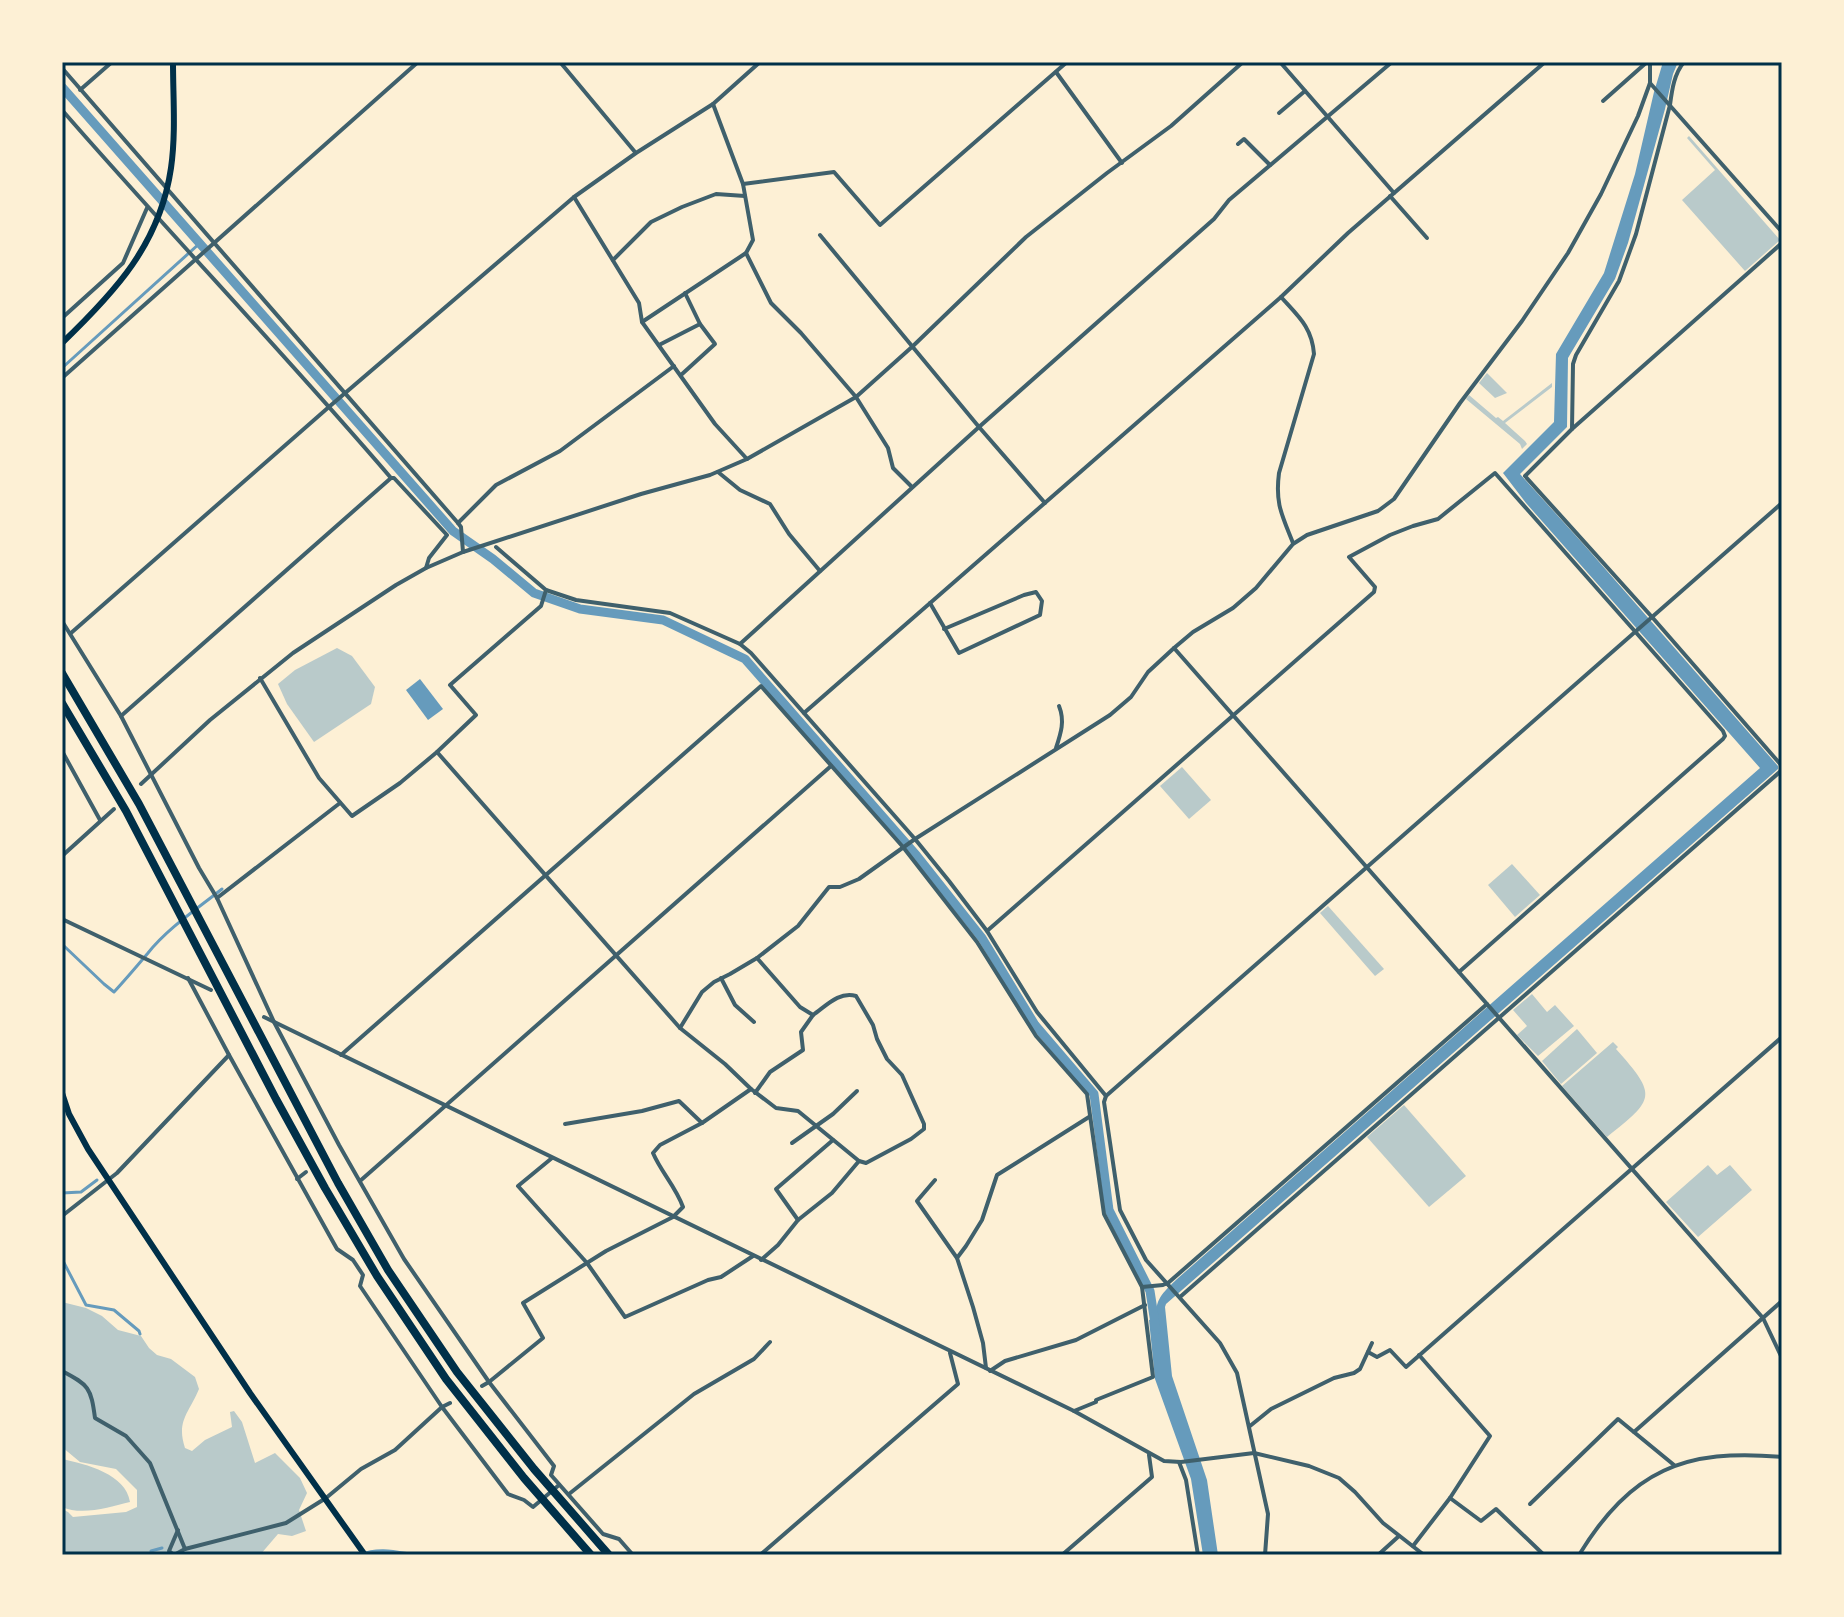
<svg xmlns="http://www.w3.org/2000/svg" width="1844" height="1617" font-family="Arial,sans-serif">
	<style>
		.green { fill: #b9caca }
		.water { fill: #669bbc }
		.lines { fill: none; stroke-linecap: round; stroke-linejoin: round }
		.stream { stroke: #669bbc; stroke-width: 3 }
		.canal { stroke: #669bbc; stroke-width: 9 }
		.minor { stroke: #3f606c; stroke-width: 4 }
		.secondary { stroke: #003049; stroke-width: 6 }
		.motorway { stroke: #003049; stroke-width: 8 }
		.neatline { fill: none; stroke: #003049; stroke-width: 3 }
	</style>
	<rect width="100%" height="100%" fill="#fdf0d5"/>
	<g class="green">
		<polygon points="1689,136 1780,240 1745,271 1682,200 1715,170 1687,138"/>
		<polygon points="1487,373 1507,393 1495,398 1479,383"/>
		<polygon points="1552,383 1552,387 1505,423 1525,441 1527,444 1522,449 1520,444 1466,399 1469,395 1496,418 1498,417 1503,421"/>
		<polygon points="337,648 352,656 375,687 371,704 314,742 287,704 278,684 295,670"/>
		<polygon points="1182,767 1211,800 1189,819 1160,786"/>
		<polygon points="1512,864 1540,895 1515,917 1488,885"/>
		<polygon points="1328,906 1384,969 1375,976 1320,913"/>
		<polygon points="1532,994 1547,1012 1555,1005 1574,1026 1538,1056 1517,1035 1527,1026 1513,1010"/>
		<polygon points="1577,1029 1597,1053 1561,1084 1542,1061"/>
		<path d="M1613,1042l5,5 -2,2c42,47 39,50 -9,88l-45,-51z"/>
		<polygon points="1404,1105 1466,1176 1429,1207 1367,1137"/>
		<polygon points="1708,1165 1717,1175 1730,1165 1752,1190 1698,1237 1666,1202"/>
		<path d="M62,1302l24,6 16,8 16,14 23,6 8,12 8,7 14,4 24,18 4,12c-10,24 -23,32 -14,59l7,3 13,-11 27,-13 -2,-15 4,-1 8,11 13,41 20,-10 25,25 7,15 -8,17 7,21 -14,5 -14,-2 -18,21h-198v-46l6,3 5,5 53,-5 11,-5v-17l-21,-21 -36,-7 -18,-15z"/>
		<path d="M62,1459c24,5 64,15 68,43 -20,5 -48,14 -68,5z"/>
	</g>
	<g class="water">
		<path d="M1663,62h15l-5,12 -8,35 -37,134 -13,36 -47,79 -1,69 -47,47 66,73 192,219v3l-612,535 -1,3 7,69 35,104 11,75h-15l-12,-76 -36,-100 -6,-59 7,-2c-1,-20 8,-26 21,-39l583,-511 -234,-265 -23,-30 51,-51 2,-68 48,-81 31,-99 19,-82z"/>
		<polygon points="420,679 443,709 428,720 406,690"/>
	</g>
	<g class="lines">
		<g class="stream">
			<polyline points="62,368 200,243"/>
			<path d="M62,947l2,-1 40,38 10,8c12,-13 23,-26 34,-39 20,-25 49,-44 74,-64"/>
			<polyline points="62,1193 81,1192 97,1180"/>
			<polyline points="62,1259 86,1305 114,1310 139,1331 140,1334"/>
			<polyline points="151,1551 162,1548"/>
			<path d="M360,1555c19,-8 36,-3 55,0"/>
		</g>
		<polyline class="canal" points="62,87 453,531 493,559 534,593 580,609 663,620 745,659 917,856 982,938 1035,1025 1094,1094 1109,1210 1150,1291 1156,1330"/>
		<g class="minor">
			<polyline points="560,62 635,152"/>
			<polyline points="1280,62 1394,193"/>
			<polyline points="62,68 458,523 461,527 463,552"/>
			<polyline points="1056,72 1122,163"/>
			<polyline points="1650,83 1782,232"/>
			<polyline points="80,90 112,62"/>
			<polyline points="1603,101 1647,62"/>
			<path d="M62,110c108,124 222,243 329,368h3l53,57 -18,23 -3,10"/>
			<polyline points="1279,113 1305,91"/>
			<polyline points="1238,144 1244,139 1270,165"/>
			<polyline points="743,184 834,172 880,225 1067,62"/>
			<polyline points="1390,196 1427,238"/>
			<polyline points="574,197 639,303 642,322 715,424 747,459"/>
			<polyline points="820,235 979,427 1045,503"/>
			<polyline points="1782,243 1572,429 1525,476 1652,617 1782,766"/>
			<polyline points="746,253 771,303 801,333 856,397 888,448 893,468 911,486"/>
			<polyline points="613,260 651,222 682,207 716,194 745,196"/>
			<path d="M1281,297c17,19 31,30 33,57l-35,119c-4,31 3,42 14,70"/>
			<polyline points="62,318 123,263 147,208"/>
			<polyline points="642,322 746,253 753,240 743,184 713,104"/>
			<polyline points="659,345 700,324 685,293"/>
			<polyline points="681,375 715,344 700,324"/>
			<polyline points="62,378 418,62"/>
			<path d="M1572,429l1,-65 3,-9 43,-74 17,-47 34,-129c2,-15 4,-31 14,-43"/>
			<polyline points="718,472 740,490 770,504 789,534 820,571"/>
			<polyline points="458,523 496,485 560,451 674,366"/>
			<polyline points="496,547 546,590 576,600 670,613 740,644 751,653 915,839 949,881 987,931 1037,1012 1106,1096"/>
			<polyline points="930,603 959,653 1040,615 1042,601 1036,592 1024,595 944,629"/>
			<polyline points="62,621 121,716 199,868 217,898 274,1022 339,1145 404,1259 489,1382 554,1466 551,1475 603,1534 619,1539 633,1555"/>
			<polyline points="71,633 330,406 574,197 636,153 713,104 760,62"/>
			<polyline points="740,644 979,427 1214,219 1229,200 1392,62"/>
			<polyline points="1174,648 1763,1318 1782,1358"/>
			<polyline points="260,678 319,778 352,816 400,783 437,752 476,715 450,685 541,606 546,590"/>
			<polyline points="804,713 1281,297 1348,233 1545,62"/>
			<polyline points="121,716 391,478"/>
			<path d="M1056,748c5,-15 9,-27 3,-42"/>
			<polyline points="62,751 100,820"/>
			<path d="M437,752l243,276 45,36 26,25 25,19 22,3 61,50 7,2 45,-24 13,-10v-5l-22,-49 -15,-16 -10,-20 -4,-14 -17,-29c-17,-5 -30,10 -43,19l-13,-8 -43,-49"/>
			<polyline points="141,784 210,720 293,653 396,585 426,568 463,552 641,494 710,475 747,459 856,397 913,346 1026,237 1107,173 1171,126 1243,62"/>
			<polyline points="62,856 114,809"/>
			<polyline points="217,898 340,803"/>
			<polyline points="62,919 211,990"/>
			<polyline points="987,931 1374,592 1375,587 1349,557 1390,535 1413,526 1438,519 1495,473 1723,731 1725,736 1723,739 1459,972"/>
			<polyline points="188,978 229,1055 337,1249 353,1260 363,1275 360,1286 442,1407 508,1494 524,1500 533,1507 559,1485"/>
			<polyline points="721,978 735,1005 754,1022"/>
			<polyline points="264,1017 1074,1411 1164,1461 1181,1462 1254,1453 1309,1466 1339,1478 1355,1492 1383,1523 1424,1555"/>
			<polyline points="680,1028 702,992 714,982 730,974 757,958 798,926 829,887 840,887 859,879 915,839 1110,715 1131,697 1148,672 1174,648 1193,632 1233,608 1256,588 1293,544 1307,535 1378,511 1394,499 1460,403 1522,321 1568,253 1601,194 1638,116 1650,83 1650,62"/>
			<polyline points="341,1055 761,686 903,847 977,942 1036,1036 1087,1094 1104,1214 1142,1287 1153,1377 1096,1400 1096,1402 1074,1411"/>
			<polyline points="755,1093 770,1072 803,1050 801,1032 813,1015"/>
			<polyline points="565,1124 642,1111 679,1101 702,1123"/>
			<polyline points="792,1143 833,1114 857,1091"/>
			<polyline points="552,1158 518,1186 587,1263 625,1317 708,1280 721,1277 753,1256"/>
			<polyline points="297,1179 306,1172"/>
			<polyline points="935,1180 917,1201 957,1258 973,1307 983,1343 986,1368"/>
			<polyline points="360,1181 831,766"/>
			<polyline points="62,1216 117,1173 229,1055"/>
			<polyline points="798,1220 776,1189 833,1140"/>
			<polyline points="957,1258 966,1246 982,1220 997,1175 1089,1117"/>
			<polyline points="761,1260 778,1245 798,1220 832,1193 859,1161"/>
			<polyline points="1142,1287 1163,1285 1168,1283 1487,1004"/>
			<polyline points="1180,1297 1782,770"/>
			<polyline points="1368,1352 1377,1357 1390,1350 1406,1367 1782,1037"/>
			<path d="M62,1371c27,14 29,17 33,47l31,18 24,27 35,86 101,-26 40,-25 35,-29 34,-19 47,-43 8,-4"/>
			<polyline points="990,1371 1005,1361 1076,1340 1145,1305"/>
			<path d="M482,1386l7,-4 54,-44 -20,-35 83,-52 67,-34 10,-10c-7,-20 -22,-35 -30,-54l7,-8 42,-22 49,-34"/>
			<polyline points="1250,1426 1271,1409 1334,1378 1354,1373 1360,1369 1372,1343"/>
			<polyline points="1634,1432 1782,1301"/>
			<polyline points="1179,1462 1186,1480 1198,1555"/>
			<polyline points="569,1494 694,1394 754,1359 770,1342"/>
			<polyline points="1450,1498 1481,1521 1496,1509 1544,1555"/>
			<polyline points="1530,1504 1618,1419 1674,1465"/>
			<polyline points="178,1530 169,1551 174,1555 185,1549"/>
			<polyline points="1413,1546 1450,1498 1490,1436 1419,1355"/>
			<polyline points="760,1555 958,1384 950,1353"/>
			<polyline points="1062,1555 1152,1477 1149,1455"/>
			<polyline points="1265,1555 1268,1514 1237,1373 1220,1343 1146,1260 1120,1210 1104,1102 1106,1096 1782,503"/>
			<polyline points="1378,1555 1399,1536"/>
			<path d="M1579,1555c52,-85 106,-107 203,-98"/>
		</g>
		<g class="secondary">
			<path d="M62,343c53,-51 98,-99 109,-175 5,-35 2,-71 2,-106"/>
			<polyline points="62,1093 69,1114 88,1149 250,1393 365,1555"/>
		</g>
		<g class="motorway">
			<polyline points="62,673 139,804 338,1183 388,1270 457,1372 534,1469 609,1555"/>
			<polyline points="62,703 126,811 276,1099 325,1188 377,1276 446,1379 524,1478 591,1555"/>
		</g>
	</g>
	<rect width="1844" height="1617" fill="none" stroke="#fdf0d5" stroke-width="128"/>
	<rect x="64" y="64" width="1716" height="1489" class="neatline"/>
</svg>
